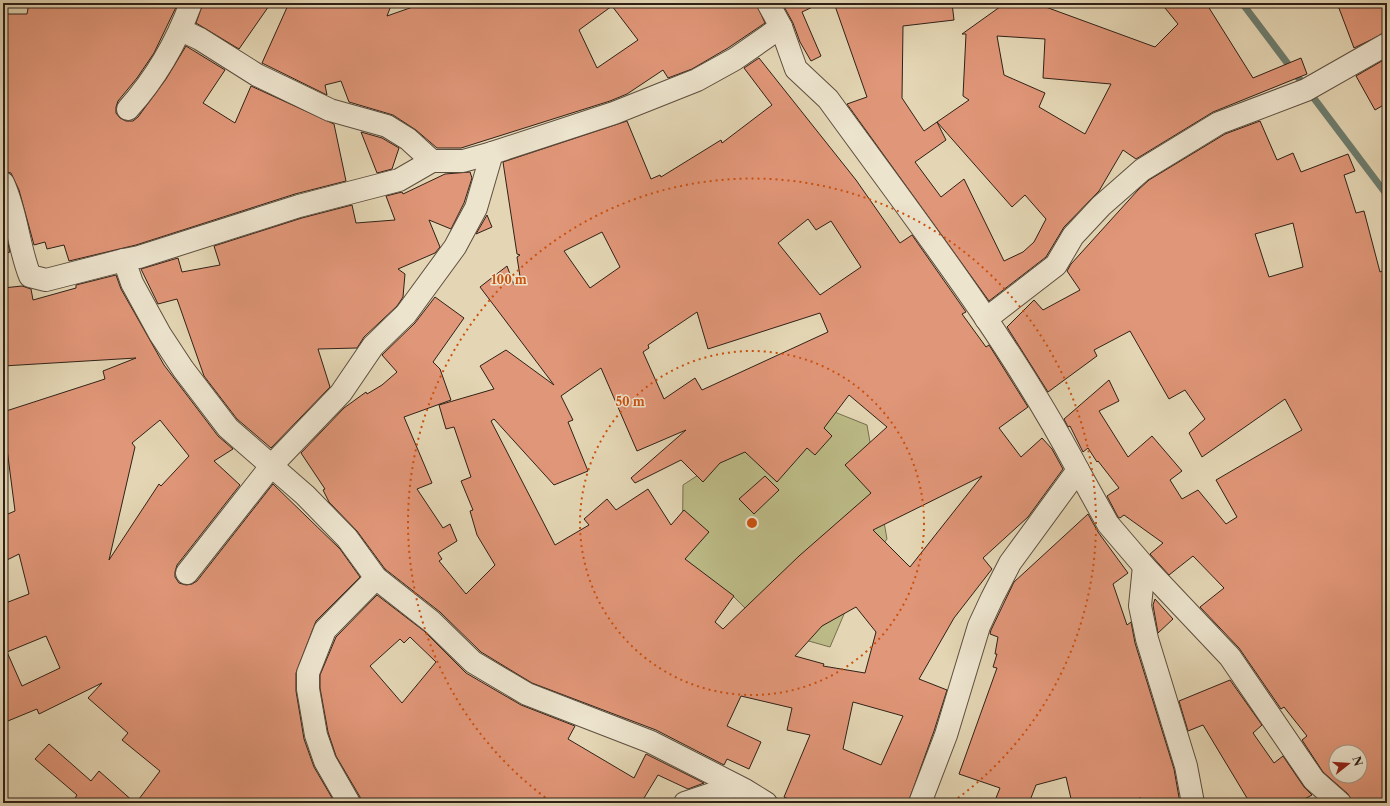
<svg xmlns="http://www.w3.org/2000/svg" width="1390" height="806" font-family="'Libre Caslon Text',serif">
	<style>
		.green { fill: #bcbb87; stroke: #766e4f }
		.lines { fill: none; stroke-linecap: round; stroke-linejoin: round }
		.stream { stroke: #6d7d6f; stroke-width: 7 }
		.building { fill: #e09678; stroke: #302117; fill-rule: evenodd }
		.minor-casing { stroke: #5d4e3e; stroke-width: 24 }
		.minor { stroke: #ede4ce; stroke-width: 22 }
		.ring { fill: none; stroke: #cc510e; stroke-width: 2; stroke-dasharray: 2 4 }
		.centre { fill: #cc510e; stroke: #ede4ce; stroke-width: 2 }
		.ring-label { font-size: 12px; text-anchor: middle; font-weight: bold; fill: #cc510e; stroke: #ede4ce; stroke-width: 3; stroke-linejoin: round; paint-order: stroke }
	</style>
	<rect width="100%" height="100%" fill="#e4d6b4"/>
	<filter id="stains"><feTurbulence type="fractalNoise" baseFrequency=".005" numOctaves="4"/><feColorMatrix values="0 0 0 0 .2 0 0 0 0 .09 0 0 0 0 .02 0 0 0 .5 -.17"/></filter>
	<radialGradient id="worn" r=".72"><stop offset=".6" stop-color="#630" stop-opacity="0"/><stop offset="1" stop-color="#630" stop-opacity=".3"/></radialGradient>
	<polygon class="green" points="822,407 867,425 887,539 862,572 830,647 766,629 731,594 682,575 683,485 782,420"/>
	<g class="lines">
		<polyline class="stream" points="1242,3 1387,195"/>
	</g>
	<g class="building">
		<polygon points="29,3 178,3 154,53 137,78 118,101 116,107 116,113 120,118 126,121 133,121 138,117 166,79 186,46 225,70 203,103 235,123 251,86 334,124 346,181 295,194 136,245 69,261 64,245 47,249 45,242 34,245 19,190 11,173 3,171 3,14 27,14"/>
		<polygon points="203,3 271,3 239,49 196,23"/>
		<path d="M289,3h103l-5,13 37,-13h332l9,20 -37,25 -36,21 -24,9 -5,-8 -36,24 -17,7 -149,47h-24l-21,-18 -23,-15 -44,-13 -8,-21 -16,4 2,10 -65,-32zM612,6l26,34 -41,28 -18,-38z"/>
		<polygon points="782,3 821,3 802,12 821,56 811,61 800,42 793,23"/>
		<path d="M834,3h118l2,17 -51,6 -1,72 22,33 13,-9 9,18 -31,22 26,35 23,-18 40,82 19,-9 11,-10 12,-23 -21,-24 -13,12 -75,-85 32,-22 -6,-4 3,-62h-4l42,-30 39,2 112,41 23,-23 -17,-21h45l47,75 48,-20 6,16 -94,38 -77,47 -13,-9 -24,41 -35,36 -18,30 -57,44 -142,-197 20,-7zM997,36l48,3 -2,39 68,6 -26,50 -46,-27 6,-14 -41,-18z"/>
		<polygon points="1337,3 1387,3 1387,32 1354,48"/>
		<path d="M759,58l97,122 44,63 12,-8 54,77 -4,2 24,33 3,-2 39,62 -29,21 22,29 21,-19 10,11 11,20 -35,48 -45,41 9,11 -38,49 -35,61 28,11 -13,41 -26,72h-110l-14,-6 26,-62 -23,-5 5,-22 -51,-12 -14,30 34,16 -12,27 -22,-10 -3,6 -68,-35 -124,-47 -51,-31 -41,-40 -55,-43 -28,-38 -28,-29 -6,-12 2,-1 -24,-36 43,-45 22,-16 1,2 15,-9 15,-13 -15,-17 33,-32 20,-26 29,21 -31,44 7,7 11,31 -47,17 28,66 -15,6 26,39 7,-4 7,17 -19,12 4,6 -3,2 27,33 29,-29 -18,-30 -7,-24 3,-1 -12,-29 10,-4 -17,-50 -8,2 -7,-24 55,-16 -14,-23 26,-16 48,35 -74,-98 27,-21 7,19 7,-2 -4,-26 3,-2 -3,-1 -14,-92 124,-41 24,58 9,-4 1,2 60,-37 1,3 50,-38 -28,-37zM808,219l8,11 15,-9 30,46 -41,28 -42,-52zM602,232l18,35 -30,21 -26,-37zM697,312l11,37 112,-36 8,19 -126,58 -7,-12 -31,21 -21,-47 6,-4 -1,-3zM601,368l36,83 49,-21 -55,48 4,5 46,-23 22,22 17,-19 25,-11 32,30 30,-34 8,7 17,-19 -8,-8 25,-33 38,32 -42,38 26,28 -72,63 -76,73 -8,-7 19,-26 -49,-37 24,-27 -25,-22 -13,15 -23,-36 -32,21 -9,-11 -23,20 5,6 -34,20 -64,-124 3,-2 60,66 34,-14 -20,-49 5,-2 -12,-24zM982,476l-72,91 -37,-37zM856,607l20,25 -11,41 -42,-7 1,-2 -29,-8 27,-30zM853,702l50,14 -22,49 -38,-16z"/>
		<polygon points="1387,58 1387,103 1375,110 1356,76"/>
		<path d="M1260,121l17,39 16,-7 8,19 47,-18 7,17 -11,4 12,38 8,-2 16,61 7,-3v534h-35l-4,-9 -25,-22 -21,-32 5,-4 -23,-29 -3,2 -42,-61 -39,-41 24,-19 -31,-32 -24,19 -19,-21 13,-11 -39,-28 -4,3 -2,-1 -11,-21 12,-8 -21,-27 -1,1 -9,-14 -5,4 -13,-26 -2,1 -4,-8 45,-39 10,21 -20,10 29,46 24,-21 30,35 -12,9 12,19 16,-9 28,34 11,-7 -21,-37 86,-50 -17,-31 -83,58 -13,-24 16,-14 -20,-29 -16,9 -39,-68 -36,19 3,6 -49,36 -41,-65 27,-27 9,10 37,-20 -13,-19 4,-7 67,-74 11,-10 76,-46zM1293,223l10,44 -34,10 -14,-43zM1336,752h24v24h-24z"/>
		<polygon points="361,132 382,138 399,148 392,169 377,173"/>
		<polygon points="470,172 472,178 464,203 451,229 429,220 440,247 435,253 398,269 405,274 403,297 397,306 364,337 357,348 318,349 330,387 271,448 237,419 204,376 177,299 158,304 141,269 178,258 182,272 220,265 214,246 302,218 352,205 356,223 395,220 386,196 402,192 403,194 445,174"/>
		<polygon points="487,215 492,227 476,234"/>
		<polygon points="3,223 10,252 3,254"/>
		<path d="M116,275l5,14 43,76 54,71 15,13 -19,12 26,24 -63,80 -2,7v5l4,6 7,2 6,-1 5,-3 76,-97 67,65 20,28 -44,44 -20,52v18l8,48 10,28 21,36h-199l24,-32 -38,-31 6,-7 -40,-35 14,-15 -63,31 -2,-5 -34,14v-119l26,-10 -10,-40 -16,8v-46l12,-5 -8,-62 -4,1v-38l102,-33 -2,-8 33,-13 -133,8v-78l19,-2 9,3 2,11 43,-12v-3zM160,420l29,36 -28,30 -2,-2 -50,76 26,-113 -3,-4zM46,636l14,32 -38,18 -15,-34z"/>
		<polygon points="765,476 779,490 754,514 739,499"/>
		<polygon points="1088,514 1098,532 1128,573 1113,584 1127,625 1131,622 1135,643 1174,769 1180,803 1141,803 1141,798 1116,803 1072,803 1066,777 1036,785 1029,803 994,803 1000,788 959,774 997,668 993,667 997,654 995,654 998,637 990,634 991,630 1014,582"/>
		<path d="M377,595l47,36 42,42 55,32 54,21 -7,13 66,39 12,-24 58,29 -16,6 -30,-14 -17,28h-280l-1,-6 -24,-41 -8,-24 -8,-44v-13l16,-38zM410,637l26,25 -34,41 -32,-37 30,-27 4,4z"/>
		<polygon points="1155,599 1173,619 1158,633 1153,605"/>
		<polygon points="1230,680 1262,725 1253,733 1274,763 1283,756 1304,787 1312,795 1297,803 1250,803 1203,725 1188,731 1179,701"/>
		<polygon points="49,744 91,781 99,771 135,803 72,803 77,795 35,759"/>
	</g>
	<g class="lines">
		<defs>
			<g id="minor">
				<path d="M768,3l13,24 15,42 32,30c87,120 181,240 250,371l-68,93 -18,35 -13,28 -33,109 -26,68"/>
				<polyline points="181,30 200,39 257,75 330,110 387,126 408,139 432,161"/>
				<path d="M128,109c27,-30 49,-68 63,-106"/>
				<path d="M3,183c14,30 15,63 27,93l16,4 78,-20"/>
				<polyline points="986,319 1056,265 1073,236 1101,206 1142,170 1219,123 1306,90 1387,44"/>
				<polyline points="1078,470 1108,524 1144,566 1230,657 1314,780 1340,803"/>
				<polyline points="1144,566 1140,606 1147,639 1186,766 1193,803"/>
				<polyline points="187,573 272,465 341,393 373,346 406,314 455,247 476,208 492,153"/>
				<polyline points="349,803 325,761 316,735 308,689 308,673 325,630 376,578"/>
				<polyline points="685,803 736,786"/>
				<polyline points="766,803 745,790 651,742 527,694 473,662 432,622 376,578 347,538 305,495 228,428 183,369 160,334 132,283 124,260 139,257 299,206 399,180 432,161 463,161 492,153 614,113 697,80 735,59 781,27"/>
			</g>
		</defs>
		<use href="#minor" class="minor-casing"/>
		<use href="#minor" class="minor"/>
	</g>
	<g class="ring">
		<circle cx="752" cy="523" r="172"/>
		<path d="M550 801A344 344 0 1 1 954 801"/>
	</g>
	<circle cx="752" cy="523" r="6" class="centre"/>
	<g class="ring-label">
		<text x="509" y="284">100 m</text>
		<text x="630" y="406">50 m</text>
	</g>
	<rect width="1390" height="806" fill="none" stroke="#e4d6b4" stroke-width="16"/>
	<rect x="4" y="4" width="1382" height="798" fill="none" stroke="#302117" stroke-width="2"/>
	<rect x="8" y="8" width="1374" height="790" fill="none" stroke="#302117"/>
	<g transform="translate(1348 764) rotate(73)"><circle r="19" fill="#ede4ce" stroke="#a19685"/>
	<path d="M0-3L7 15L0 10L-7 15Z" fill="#8f2418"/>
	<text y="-6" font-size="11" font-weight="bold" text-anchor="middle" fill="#302117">N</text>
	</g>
	<rect width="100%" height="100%" filter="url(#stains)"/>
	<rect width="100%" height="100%" fill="url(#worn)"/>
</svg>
